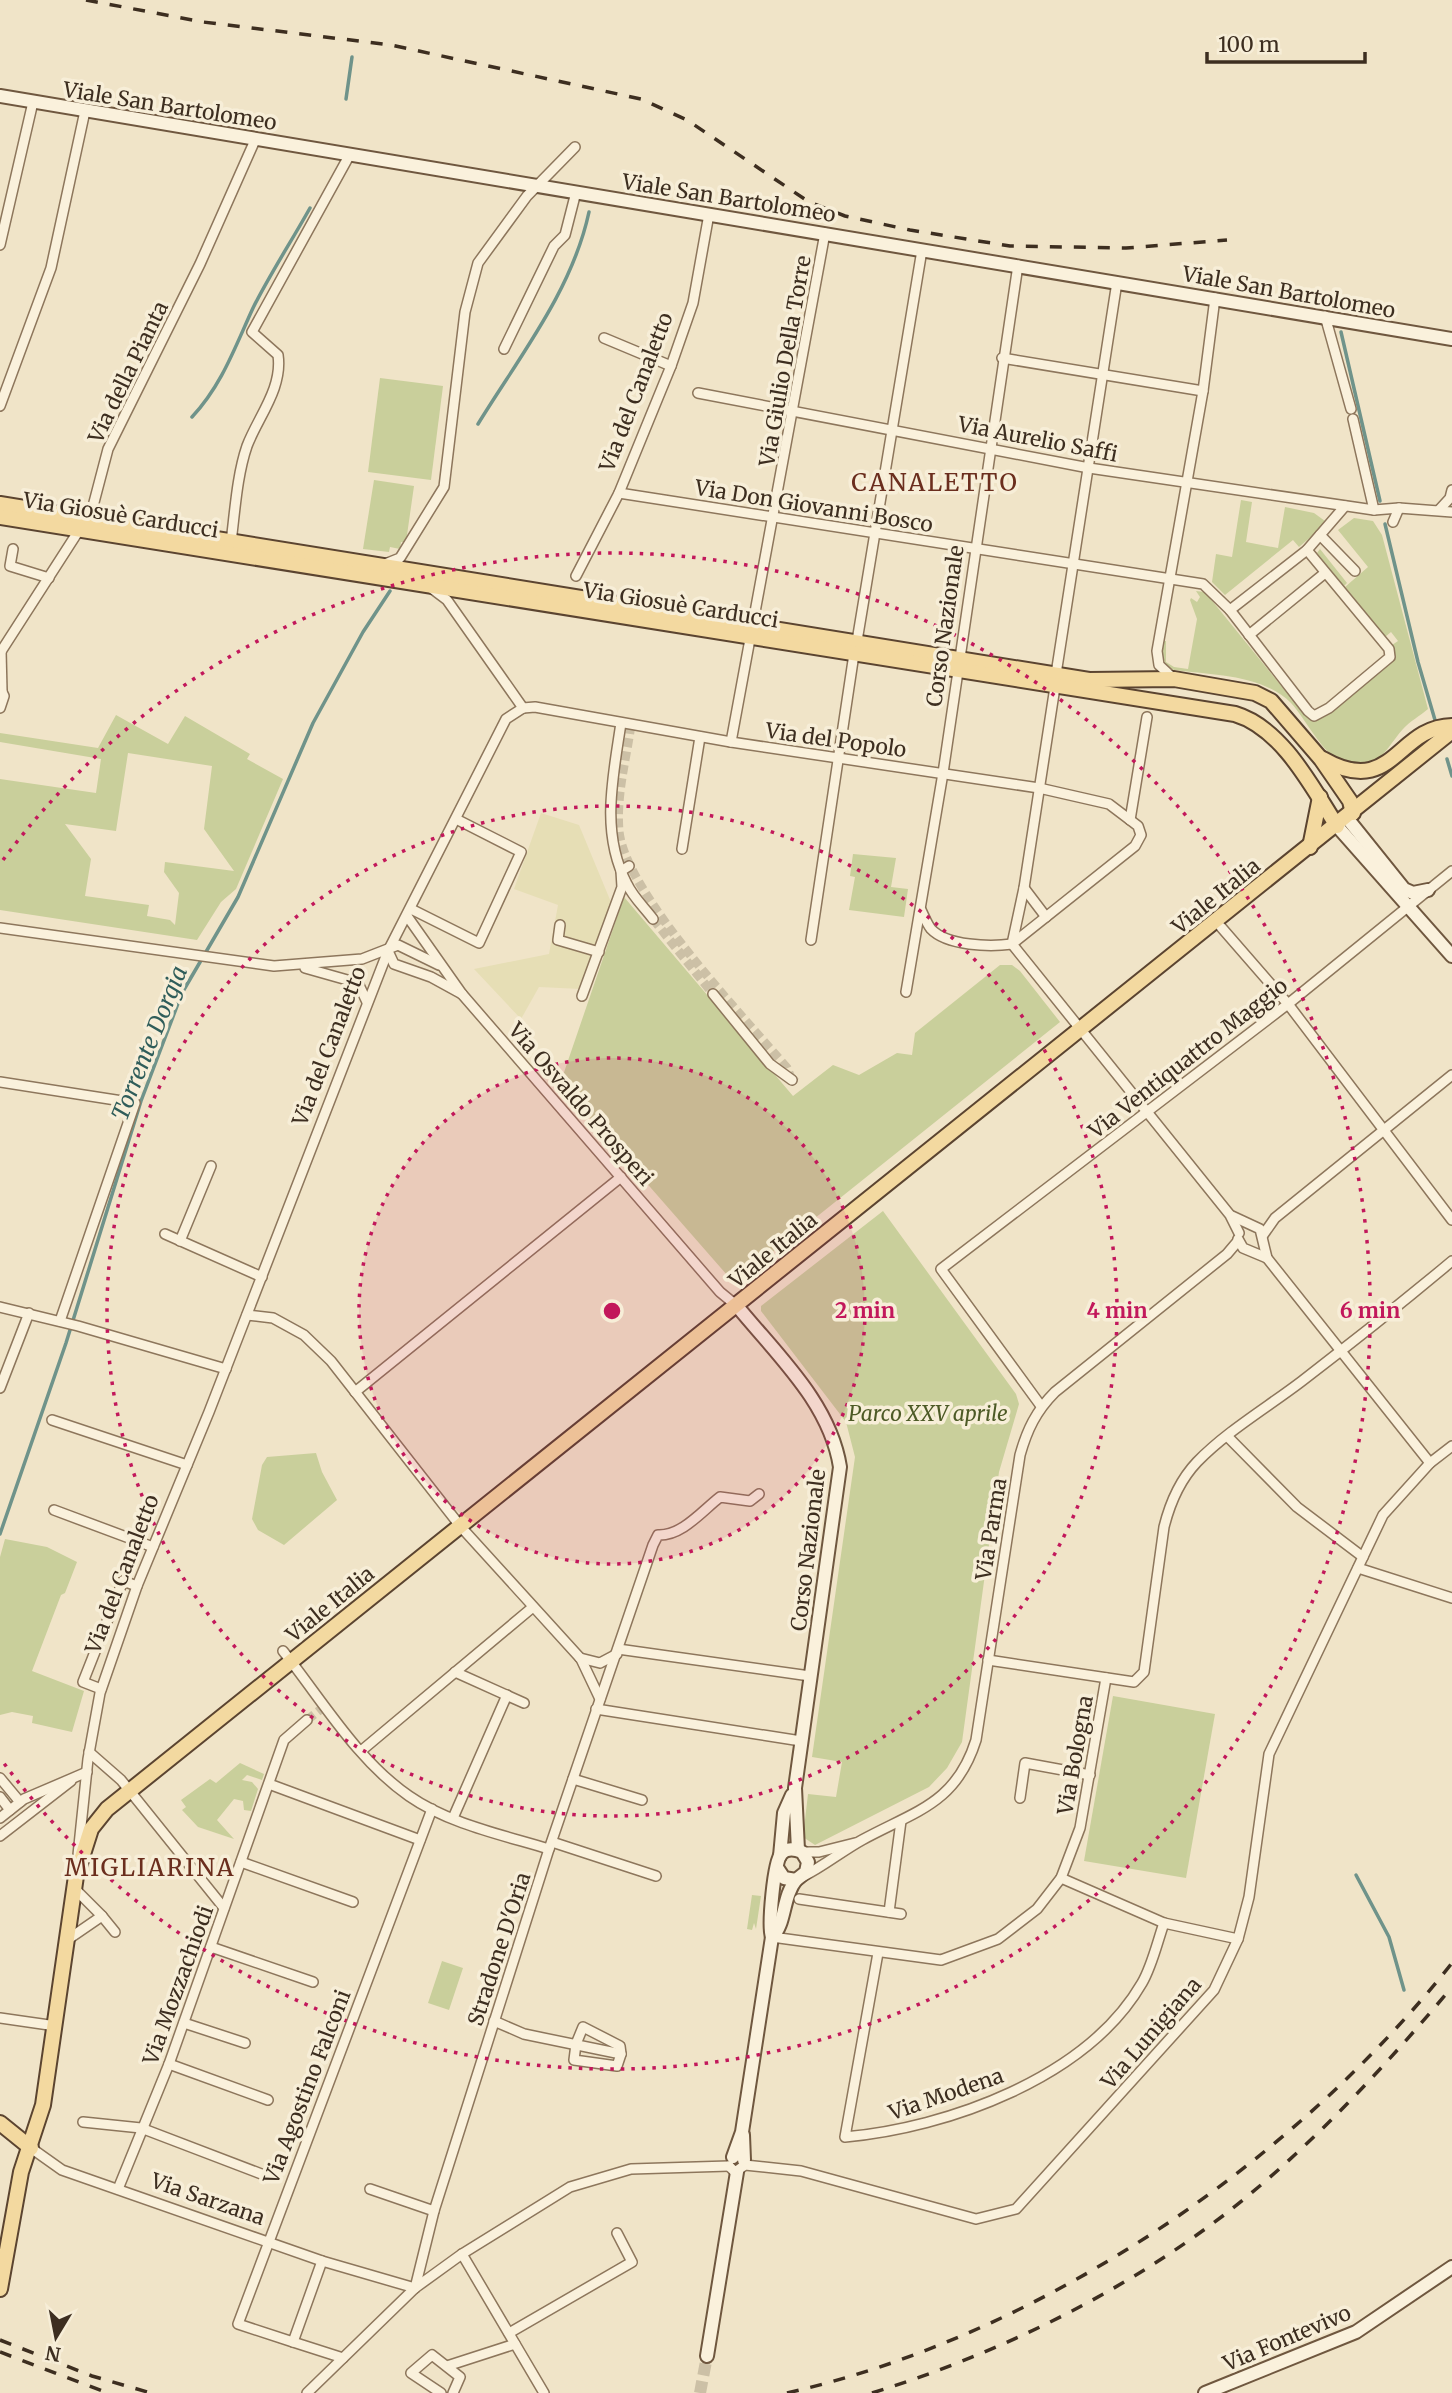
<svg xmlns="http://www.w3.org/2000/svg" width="1452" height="2393" font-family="Merriweather,serif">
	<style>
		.farmland { fill: #e6deb5 }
		.green { fill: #c9cf9b; fill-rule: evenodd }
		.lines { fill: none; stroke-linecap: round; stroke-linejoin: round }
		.stream { stroke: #6f938a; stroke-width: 3.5 }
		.street-tunnel { stroke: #ccc0a6; stroke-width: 9; stroke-dasharray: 9 4.5; stroke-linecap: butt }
		.secondary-tunnel { stroke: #ccc0a6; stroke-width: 12; stroke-dasharray: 12 6; stroke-linecap: butt }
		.street-casing { stroke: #8d765c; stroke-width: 12 }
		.secondary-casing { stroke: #6f573f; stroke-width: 16 }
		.primary-casing { stroke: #5b4430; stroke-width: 18 }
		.street { stroke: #faf1dc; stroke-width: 9 }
		.secondary { stroke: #faf1dc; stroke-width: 12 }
		.primary { stroke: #f3d9a0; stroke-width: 14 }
		.rail { stroke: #3d2e20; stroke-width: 3.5; stroke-dasharray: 12 12; stroke-linecap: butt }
		.ring { fill: none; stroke: #c2185b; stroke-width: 3.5; stroke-dasharray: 3.5 7 }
		.labels { text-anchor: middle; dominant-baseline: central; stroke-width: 7; stroke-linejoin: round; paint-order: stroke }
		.street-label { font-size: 21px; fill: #3d2e20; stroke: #f7eed8 }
		.park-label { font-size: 21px; font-style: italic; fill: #4d5a26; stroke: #f7eed8 }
		.water-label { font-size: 23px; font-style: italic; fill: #2f5d5a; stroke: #f7eed8 }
		.quarter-label { font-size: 24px; letter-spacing: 2px; fill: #6b2e1e; stroke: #f7eed8 }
		.centre { fill: #c2185b; stroke: #f7eed8; stroke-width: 3.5 }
		.ring-label { font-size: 21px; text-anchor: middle; font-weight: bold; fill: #c2185b; stroke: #f7eed8; stroke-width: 7; stroke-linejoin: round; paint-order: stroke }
	</style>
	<rect width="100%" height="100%" fill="#f0e4c8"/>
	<polygon class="farmland" points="541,813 579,825 613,907 581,989 539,987 521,1019 474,969 549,954 558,905 514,889"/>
	<g class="green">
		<polygon points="380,378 443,386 431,480 368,472"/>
		<polygon points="374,480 414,486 406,542 401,542 400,549 390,547 389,552 363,549"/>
		<polygon points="1241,500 1252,502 1246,542 1278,548 1285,507 1314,513 1325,521 1320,529 1299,547 1293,540 1225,595 1212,582 1216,554 1232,557"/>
		<path d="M1354,518l19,3 9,14 46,174c-8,7 -18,12 -25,20 -12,13 -20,32 -38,37 -34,9 -56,-44 -74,-63 -29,-29 -80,-28 -117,-33 -13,-7 -12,-16 -11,-29h3v21l8,5 14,2 9,-50 -7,-19 1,-2 6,4 3,-5 -4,-6 9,1 100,123 9,5 9,-3 66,-52 5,-7 -2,-13 6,-4 -7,-9 -6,5 -40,-50 23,-20 -30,-37z"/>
		<polygon points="1325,542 1320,549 1347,583 1344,586 1317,553"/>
		<path d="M116,715l52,29 17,-28 65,38 -3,5 36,20 -47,110 -15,13 -24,38 -197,-30v-131l96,14 5,-34 -101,-17v-9l98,15zM128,753l84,13 -8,63 30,42 -69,-9 -1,10 15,21 -4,32 -5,-5 -23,-4 2,-11 -64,-9 6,-37 -26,-35 51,7z"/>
		<polygon points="853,854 896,858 891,887 908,889 904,917 849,910 855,877 850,876"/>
		<polygon points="624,897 793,1096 833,1065 859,1075 897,1053 912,1055 915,1033 1000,965 1012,965 1020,971 1060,1022 734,1283 560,1084"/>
		<polygon points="883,1211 1016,1394 1019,1404 999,1472 962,1742 947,1768 929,1787 815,1845 803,1837 808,1794 836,1797 842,1762 812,1757 855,1457 846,1422 761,1311 761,1306"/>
		<polygon points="316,1453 322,1472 337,1500 284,1545 258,1530 252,1519 262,1465 267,1457"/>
		<polygon points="5,1539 47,1547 77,1562 65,1593 61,1595 32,1671 84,1691 72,1732 32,1723 33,1716 12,1712 0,1715 0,1557"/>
		<polygon points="1113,1696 1215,1714 1186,1878 1084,1861"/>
		<polygon points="240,1763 264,1774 262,1780 247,1775 242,1780 252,1782 258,1789 251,1811 244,1810 243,1801 234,1799 217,1820 234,1839 198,1827 182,1810 186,1807 181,1800 210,1779 216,1783"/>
		<polygon points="752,1895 761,1896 756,1929 754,1923 752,1930 747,1929"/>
		<polygon points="442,1961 463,1968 449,2010 428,2003"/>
	</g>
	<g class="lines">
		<g class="stream">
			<polyline points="346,99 352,57"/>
			<polyline points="1341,332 1380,501"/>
			<path d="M192,417c30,-32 43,-70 61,-109 17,-34 38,-66 57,-100"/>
			<path d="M478,424c41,-67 94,-133 111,-212"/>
			<polyline points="1385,524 1418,662 1435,720"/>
			<polyline points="1447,759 1452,776"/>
			<polyline points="0,1534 66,1343 141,1101 182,993 238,897 313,723 363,632 390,591"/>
			<polyline points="1356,1875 1389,1937 1404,1990"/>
		</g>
		<g class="street-tunnel">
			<path d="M631,725c-5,35 -15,70 -12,106 6,62 125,186 168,237l5,12 4,-4"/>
			<polyline points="653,919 713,994"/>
			<polyline points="307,1720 325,1706"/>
		</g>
		<polyline class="secondary-tunnel" points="700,2393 707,2356"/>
		<defs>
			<g id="street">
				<polyline points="0,245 33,102"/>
				<polyline points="1325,316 1351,409"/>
				<polyline points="604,338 671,366"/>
				<polyline points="504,349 554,246 565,235 576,192"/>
				<polyline points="1002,358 1203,391"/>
				<polyline points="698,393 1089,468 1374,510 1399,508 1452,512"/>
				<polyline points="0,406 51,268 85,111"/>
				<polyline points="1353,419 1374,510"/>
				<polyline points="619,493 1203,584 1230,610 1307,550 1345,506"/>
				<polyline points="1439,510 1450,498 1452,490"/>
				<polyline points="1393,522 1399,508"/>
				<polyline points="1320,535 1355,571"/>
				<path d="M231,542c4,-31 6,-67 16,-96 11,-29 36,-58 31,-91l-26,-23 97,-176"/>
				<polyline points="13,549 10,566 49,578"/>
				<polyline points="385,564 400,558 444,487 465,312 478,263 527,196 575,147"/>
				<polyline points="576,576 619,493 671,366 693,303 709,214"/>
				<polyline points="431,588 447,600 523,708"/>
				<polyline points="1230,610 1308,711 1314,716 1329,708 1390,657 1389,649 1307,550"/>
				<polyline points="1249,635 1325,573"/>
				<polyline points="857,641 922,250"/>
				<polyline points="1,651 2,691"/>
				<polyline points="0,653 92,510 108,449 200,264 256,138"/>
				<polyline points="1056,674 1117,282"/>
				<polyline points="1174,679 1159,665 1157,651 1203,391 1215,298"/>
				<polyline points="0,688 4,696 0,708"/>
				<polyline points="523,708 535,707 731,742 1039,788 1109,804 1138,826 1141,835 1135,846 1012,944"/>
				<path d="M621,723c-8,54 -21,110 6,161 6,13 17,23 26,35"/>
				<polyline points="731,742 825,233"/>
				<polyline points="1130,820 1147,717"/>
				<polyline points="682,849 700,737"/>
				<polyline points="1024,888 1046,917"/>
				<polyline points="411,909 479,943 521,852 456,819"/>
				<path d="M921,910c3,6 6,14 10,19 16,17 59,18 81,15"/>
				<polyline points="407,916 462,994 720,1292 737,1306"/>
				<polyline points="560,925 558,940 599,952"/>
				<polyline points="1221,927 1288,1004 1452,1220"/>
				<polyline points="0,928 274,966 362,959 398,945 439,965"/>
				<polyline points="811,940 854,654"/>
				<polyline points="1012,944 1230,1215 1239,1233"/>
				<polyline points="1012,944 1024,888 1055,687"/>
				<polyline points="388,951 394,964 431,977 462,994"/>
				<polyline points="305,968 358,983 367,1002"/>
				<polyline points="906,992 943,773 1018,265"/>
				<polyline points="713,994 770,1064 792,1080"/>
				<polyline points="582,996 622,887 621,871 629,866"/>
				<polyline points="0,1082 135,1103 60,1321"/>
				<polyline points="1232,1216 1260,1229 1267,1258 1430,1463"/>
				<polyline points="165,1234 262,1277"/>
				<polyline points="1263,1235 1275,1218 1452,1075"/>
				<polyline points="1238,1239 1243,1248 1267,1258"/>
				<polyline points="180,1241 211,1166"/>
				<polyline points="0,1307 78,1326 226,1369"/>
				<polyline points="247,1315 273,1318 304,1335 331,1361 461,1527 581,1659 600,1699"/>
				<polyline points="0,1388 29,1313"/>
				<polyline points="355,1392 621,1177"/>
				<polyline points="1041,1406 941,1269 1288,1004 1452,871"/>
				<polyline points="52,1420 187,1465"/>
				<polyline points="1228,1437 1297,1507 1363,1557"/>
				<polyline points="54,1510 153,1547"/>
				<polyline points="1358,1568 1452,1598"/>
				<polyline points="618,1649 810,1676"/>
				<path d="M283,1651c39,49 74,109 126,145 40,28 94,39 140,53"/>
				<polyline points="580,1658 600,1663 617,1654"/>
				<path d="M988,1660l146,22 10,-10 20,-145c6,-24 15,-46 33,-65 30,-31 71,-55 105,-81 51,-39 101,-79 150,-120"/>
				<polyline points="455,1672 524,1703"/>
				<polyline points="101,1689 83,1682 123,1581 137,1586"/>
				<polyline points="596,1709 801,1741"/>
				<polyline points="361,1751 533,1607"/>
				<polyline points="89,1752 121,1780 224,1908"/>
				<polyline points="0,1778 20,1802"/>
				<polyline points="573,1779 642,1800"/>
				<polyline points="269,1784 420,1840"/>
				<polyline points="0,1797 10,1810"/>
				<polyline points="1020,1798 1025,1763 1090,1775"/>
				<polyline points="0,1818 24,1799 87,1772"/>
				<polyline points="453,1818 507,1695"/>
				<polyline points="0,1836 71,1781"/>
				<polyline points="552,1842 656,1876"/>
				<polyline points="802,1852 819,1852 855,1843"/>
				<polyline points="78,1855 88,1759 100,1693 137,1586 209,1412 388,951 506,719 523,708"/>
				<polyline points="241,1862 353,1902"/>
				<path d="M802,1877c22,-11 40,-26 60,-37 53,-29 94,-36 114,-100l44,-285c7,-25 16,-44 35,-63l172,-138 11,-13"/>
				<polyline points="1061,1878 1164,1923 1238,1939"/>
				<polyline points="799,1899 901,1914"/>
				<polyline points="889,1912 901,1821"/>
				<polyline points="102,1916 115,1932"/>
				<polyline points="772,1937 941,1960 998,1939 1037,1909 1061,1878 1080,1828 1106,1678"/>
				<polyline points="67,1940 102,1916 74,1888"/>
				<polyline points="211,1947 313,1982"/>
				<path d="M878,1953l-33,184c102,-9 242,-59 297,-154 10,-17 15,-40 22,-60"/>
				<polyline points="0,2018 56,2026"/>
				<polyline points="494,2021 524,2034 621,2054"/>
				<polyline points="184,2023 245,2043"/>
				<polygon points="583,2027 620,2046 621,2054 617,2066 574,2060 576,2044"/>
				<polyline points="169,2064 268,2100"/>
				<polyline points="83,2122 141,2128 264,2175"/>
				<polyline points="31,2148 62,2170 322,2261 415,2288"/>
				<polyline points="729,2166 735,2172 745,2165 801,2171 976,2219 1016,2209 1214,1990 1238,1939 1249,1897 1269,1754 1383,1515 1430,1463 1452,1446"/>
				<polyline points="118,2189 169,2064 284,1740 307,1720"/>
				<polyline points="370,2189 434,2211"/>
				<polyline points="462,2254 544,2393"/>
				<polyline points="322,2261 293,2342 343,2358"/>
				<path d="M415,2288l19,-77 115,-362 104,-304 5,-10c24,1 44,-24 62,-38l30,4 9,-7"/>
				<polyline points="509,2333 632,2262 617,2233"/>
				<polyline points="293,2342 238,2324 432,1809"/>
				<polyline points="447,2366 515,2344"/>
				<polyline points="307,2393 415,2288 462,2254 570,2187 631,2169 729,2166"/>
				<polyline points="441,2393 411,2373 432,2355 460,2377 453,2393"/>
			</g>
			<g id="secondary">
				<polyline points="0,96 1452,339"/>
				<polyline points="1347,818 1404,889 1413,893 1428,890"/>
				<polyline points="1337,826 1452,956"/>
				<path d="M737,1306c40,49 93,97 103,161l-45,321 3,62"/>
				<polyline points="780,1856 784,1813 792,1795"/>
				<path d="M772,1937c-4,-11 2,-75 9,-83 6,-7 14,-5 21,-2l6,10 -2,10 -10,8 -12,-2 -6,-9"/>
				<polyline points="743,2135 744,2160"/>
				<path d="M733,2157l9,-25 30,-195c14,-13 10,-40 24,-57"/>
				<polyline points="707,2356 737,2172"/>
				<polyline points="1205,2393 1356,2332 1452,2267"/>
			</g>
			<g id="primary">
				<polyline points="0,504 1089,680 1174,679 1255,693 1271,701 1321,759 1350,801 1353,813"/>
				<path d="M0,517l1235,197c47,14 77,73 102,112"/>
				<path d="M1323,759c70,40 73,-32 129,-33"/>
				<polyline points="1310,847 1320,797"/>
				<polyline points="0,2123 31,2148"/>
				<polyline points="0,2289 21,2172 43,2105 76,1876 91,1829 107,1809 1452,731"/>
			</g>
		</defs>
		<use href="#street" class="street-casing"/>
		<use href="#secondary" class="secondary-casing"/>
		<use href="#primary" class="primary-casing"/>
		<use href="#street" class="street"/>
		<use href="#secondary" class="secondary"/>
		<use href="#primary" class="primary"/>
		<g class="rail">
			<polyline points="86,0 203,22 391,45 641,99 687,120 809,202 845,216 910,230 1010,246 1126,248 1227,240"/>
			<polyline points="0,2340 92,2376 151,2393"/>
			<polyline points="0,2352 108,2393"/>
			<path d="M787,2393c252,-57 506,-229 665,-430"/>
			<path d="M872,2393c125,-39 247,-98 352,-178 84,-65 160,-147 228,-228"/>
		</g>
	</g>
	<circle cx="612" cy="1311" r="253" fill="#c2185b" fill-opacity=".12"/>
	<g class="ring">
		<circle cx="612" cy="1311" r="253"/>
		<circle cx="612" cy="1311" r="505"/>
		<path d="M3 860A758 758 0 1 1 3 1762"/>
	</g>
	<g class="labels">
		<g class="street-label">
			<text transform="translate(170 106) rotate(9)">Viale San Bartolomeo</text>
			<text transform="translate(729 198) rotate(9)">Viale San Bartolomeo</text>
			<text transform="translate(1289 292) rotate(10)">Viale San Bartolomeo</text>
			<text transform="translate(785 361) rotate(-80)">Via Giulio Della Torre</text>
			<text transform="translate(128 372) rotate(-64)">Via della Pianta</text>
			<text transform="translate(636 392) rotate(-69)">Via del Canaletto</text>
			<text transform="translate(1038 439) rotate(11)">Via Aurelio Saffi</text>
			<text transform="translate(814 506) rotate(9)">Via Don Giovanni Bosco</text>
			<text transform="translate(121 515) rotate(9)">Via Giosuè Carducci</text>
			<text transform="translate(681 605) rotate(9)">Via Giosuè Carducci</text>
			<text transform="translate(945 626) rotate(-82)">Corso Nazionale</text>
			<text transform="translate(836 740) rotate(8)">Via del Popolo</text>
			<text transform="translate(1216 896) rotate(-39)">Viale Italia</text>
			<text transform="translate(329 1046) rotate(-69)">Via del Canaletto</text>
			<text transform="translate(1188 1058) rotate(-38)">Via Ventiquattro Maggio</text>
			<text transform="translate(581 1104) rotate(49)">Via Osvaldo Prosperi</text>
			<text transform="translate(773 1250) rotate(-39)">Viale Italia</text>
			<text transform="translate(991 1529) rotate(-81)">Via Parma</text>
			<text transform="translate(808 1550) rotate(-83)">Corso Nazionale</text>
			<text transform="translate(122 1574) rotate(-69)">Via del Canaletto</text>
			<text transform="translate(330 1604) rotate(-39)">Viale Italia</text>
			<text transform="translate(1075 1755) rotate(-80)">Via Bologna</text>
			<text transform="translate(499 1949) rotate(-72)">Stradone D'Oria</text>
			<text transform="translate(178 1985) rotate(-70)">Via Mozzachiodi</text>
			<text transform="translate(1151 2033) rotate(-49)">Via Lunigiana</text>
			<text transform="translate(307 2087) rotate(-69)">Via Agostino Falconi</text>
			<text transform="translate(946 2094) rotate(-19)">Via Modena</text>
			<text transform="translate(208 2199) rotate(19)">Via Sarzana</text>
			<text transform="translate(1287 2338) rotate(-23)">Via Fontevivo</text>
		</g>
		<g class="park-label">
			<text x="928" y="1413">Parco XXV aprile</text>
		</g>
		<g class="water-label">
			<text transform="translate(149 1043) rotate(-68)">Torrente Dorgia</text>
		</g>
		<g class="quarter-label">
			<text x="935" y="482">CANALETTO</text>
			<text x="150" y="1867">MIGLIARINA</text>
		</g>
	</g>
	<circle cx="612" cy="1311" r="10" class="centre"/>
	<g class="ring-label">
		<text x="865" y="1318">2 min</text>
		<text x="1117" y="1318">4 min</text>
		<text x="1370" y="1318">6 min</text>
	</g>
	<g transform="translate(56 2337) rotate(190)" stroke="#f7eed8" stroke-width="5" paint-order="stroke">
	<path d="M0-5L12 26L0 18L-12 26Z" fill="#3d2e20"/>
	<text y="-10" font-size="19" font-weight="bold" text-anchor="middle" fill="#3d2e20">N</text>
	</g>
	<path d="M1207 52v10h158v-10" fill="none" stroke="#3d2e20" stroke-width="3.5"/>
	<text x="1218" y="52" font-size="21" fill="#3d2e20" stroke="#f7eed8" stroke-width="5" paint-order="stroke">100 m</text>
</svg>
